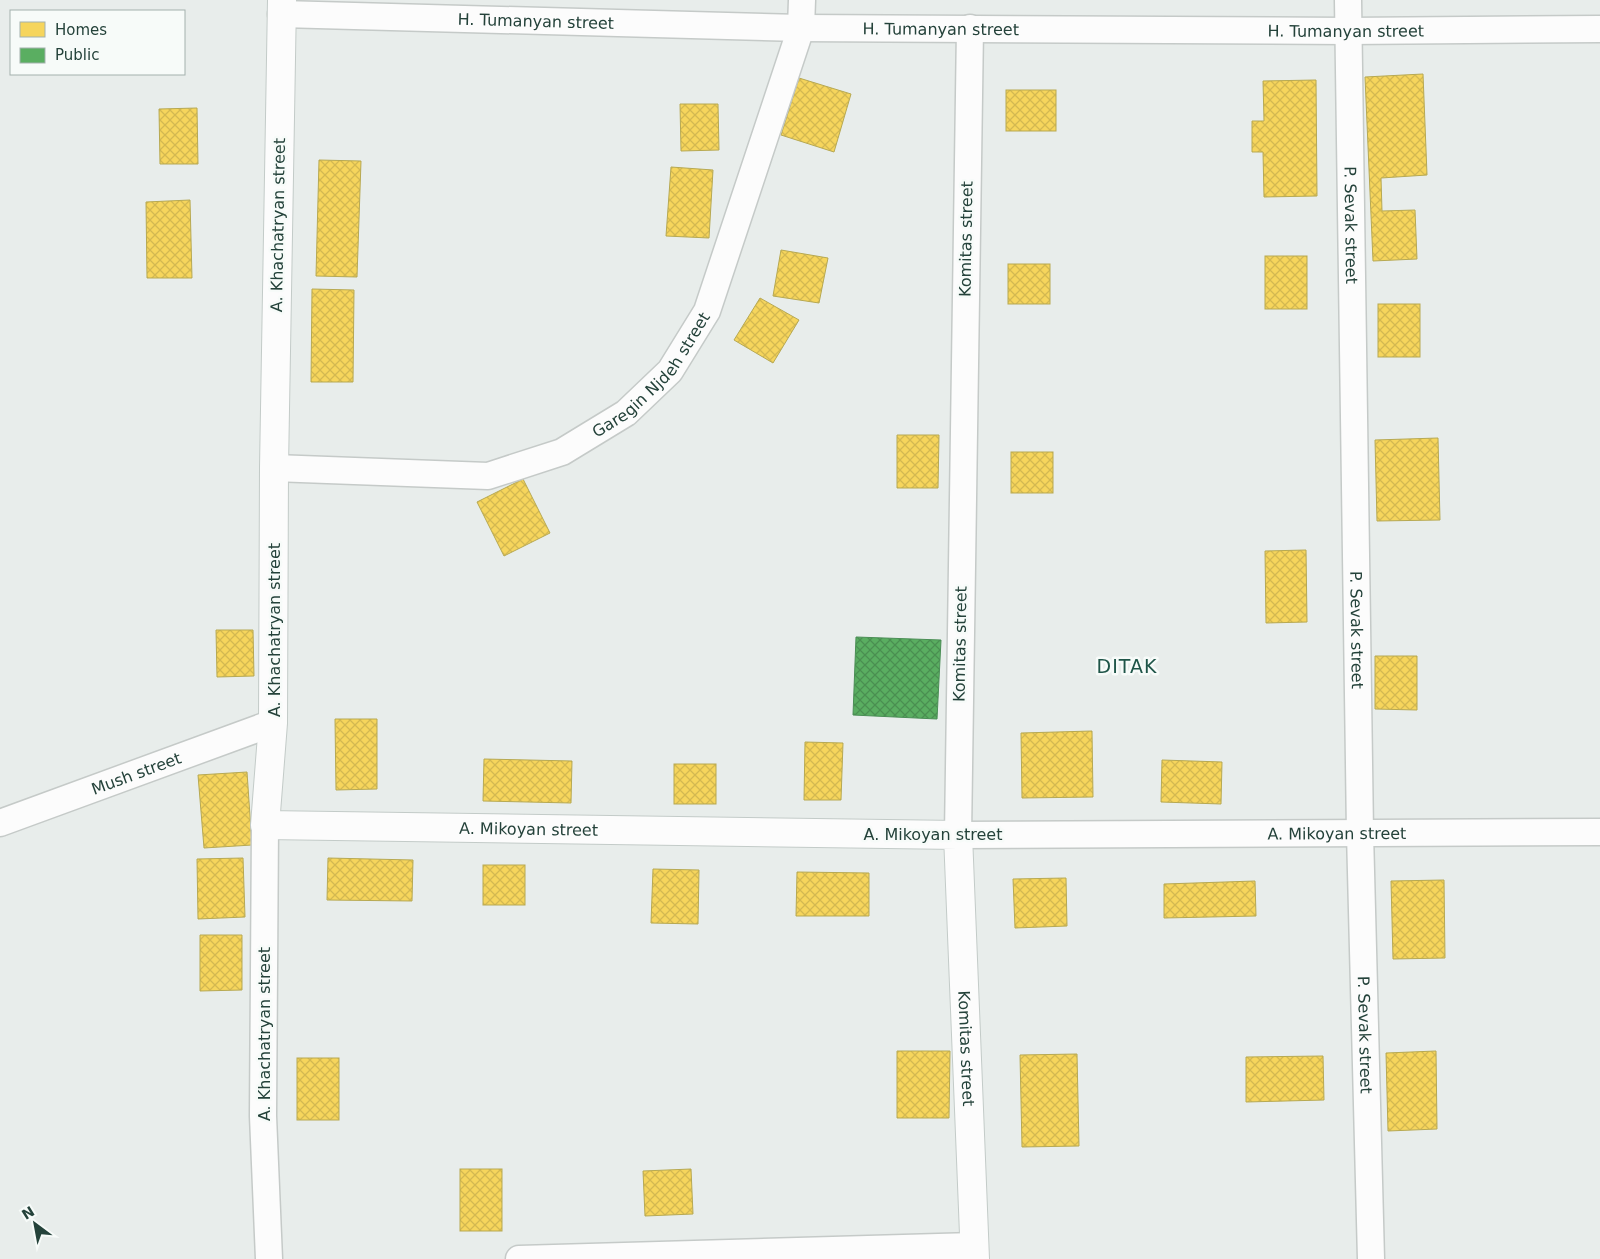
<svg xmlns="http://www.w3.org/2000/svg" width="1600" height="1259" font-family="'DejaVu Sans',sans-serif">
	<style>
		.homes { fill: url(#homes-cross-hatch); stroke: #b7a952 }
		.public { fill: url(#public-cross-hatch); stroke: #4a8e55 }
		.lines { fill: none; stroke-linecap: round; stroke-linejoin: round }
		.minor-casing { stroke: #c5cac8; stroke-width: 29 }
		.secondary-casing { stroke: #c3cbc8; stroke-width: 30 }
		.minor { stroke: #fcfcfc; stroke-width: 26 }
		.secondary { stroke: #fcfcfc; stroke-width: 28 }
		.labels { text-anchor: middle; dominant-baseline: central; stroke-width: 5; stroke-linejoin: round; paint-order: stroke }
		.street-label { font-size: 16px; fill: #24423a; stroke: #f7fbf9 }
		.quarter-label { font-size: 19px; letter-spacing: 1px; fill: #1f5548; stroke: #f7fbf9 }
	</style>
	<defs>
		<pattern id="homes-cross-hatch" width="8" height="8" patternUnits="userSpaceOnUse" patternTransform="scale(1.25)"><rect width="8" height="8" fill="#f6d55c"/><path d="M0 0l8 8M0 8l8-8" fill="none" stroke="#d3b851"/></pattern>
		<pattern id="public-cross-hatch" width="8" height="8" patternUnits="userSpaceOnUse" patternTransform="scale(1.25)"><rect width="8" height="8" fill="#5aae61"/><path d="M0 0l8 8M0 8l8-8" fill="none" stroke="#4a8f51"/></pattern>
	</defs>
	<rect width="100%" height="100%" fill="#e8edeb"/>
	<g class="homes">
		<polygon points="1423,74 1427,175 1381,178 1382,211 1415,210 1417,259 1373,261 1365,77"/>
		<polygon points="799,78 851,94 834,152 781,135"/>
		<polygon points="1316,80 1317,196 1264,197 1263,152 1252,152 1252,121 1264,121 1263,81"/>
		<rect x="1006" y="90" width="50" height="41"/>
		<polygon points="680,104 718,104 719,150 681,151"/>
		<polygon points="197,108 198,164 160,164 159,109"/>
		<polygon points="319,160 361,161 357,277 316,276"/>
		<polygon points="671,167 713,170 709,238 666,236"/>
		<polygon points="190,200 192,278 147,278 146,202"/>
		<polygon points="781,250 828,258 819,303 773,296"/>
		<rect x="1265" y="256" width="42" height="53"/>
		<rect x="1008" y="264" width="42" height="40"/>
		<polygon points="312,289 354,290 353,382 311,382"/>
		<polygon points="760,298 799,320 773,363 734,340"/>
		<rect x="1378" y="304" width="42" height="53"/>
		<polygon points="897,435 939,435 938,488 897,488"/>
		<polygon points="1438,438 1440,520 1377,521 1375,440"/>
		<rect x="1011" y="452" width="42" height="41"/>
		<polygon points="523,479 550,533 504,556 477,502"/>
		<polygon points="1306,550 1307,622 1266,623 1265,551"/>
		<polygon points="216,630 253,630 254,676 217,677"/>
		<polygon points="1375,656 1417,656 1417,710 1375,709"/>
		<polygon points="335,719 377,719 377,789 336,790"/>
		<polygon points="1092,731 1093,797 1022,798 1021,733"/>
		<polygon points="805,742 843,743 841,800 804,800"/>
		<polygon points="484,759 572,761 571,803 483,801"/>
		<polygon points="1162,760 1222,762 1221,804 1161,802"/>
		<rect x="674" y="764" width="42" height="40"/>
		<polygon points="247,772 252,845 204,848 198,775"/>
		<polygon points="243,858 245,917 198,919 197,859"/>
		<polygon points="328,858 413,860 412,901 327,900"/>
		<rect x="483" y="865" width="42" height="40"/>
		<polygon points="653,869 699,870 698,924 651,923"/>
		<polygon points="797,872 869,873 869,916 796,916"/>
		<polygon points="1066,878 1067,926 1015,928 1013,879"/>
		<polygon points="1444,880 1445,958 1393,959 1391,881"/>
		<polygon points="1255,881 1256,916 1164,918 1164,884"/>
		<polygon points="200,935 242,935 242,990 200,991"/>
		<polygon points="897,1051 950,1051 949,1118 897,1118"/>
		<polygon points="1436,1051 1437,1129 1388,1131 1386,1053"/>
		<polygon points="1077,1054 1079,1146 1022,1147 1020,1055"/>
		<polygon points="1323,1056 1324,1100 1246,1102 1246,1057"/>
		<rect x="297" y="1058" width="42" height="62"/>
		<rect x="460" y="1169" width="42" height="62"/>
		<polygon points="691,1169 693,1214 645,1216 643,1171"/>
	</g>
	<polygon class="public" points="856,637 941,640 937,719 853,715"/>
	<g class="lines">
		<defs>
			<g id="minor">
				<path id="s1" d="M1348,0l12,833 11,426"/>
				<path id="s2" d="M281,14l520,14 547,3 252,-2"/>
				<path id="s3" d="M970,28l-12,807 642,-3"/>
				<path id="s4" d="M274,468l214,8 74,-24 64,-39 44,-42 37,-60 94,-283 1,-28"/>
				<path id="s5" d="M0,823l273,-100"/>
				<polyline points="265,825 263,1116 269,1259"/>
				<polyline points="519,1259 974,1246"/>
			</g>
			<g id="secondary">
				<path id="s6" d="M282,0l-8,468 -1,255 -8,102 693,10 17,424"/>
			</g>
		</defs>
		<use href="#minor" class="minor-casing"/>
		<use href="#secondary" class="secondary-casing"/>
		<use href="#minor" class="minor"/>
		<use href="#secondary" class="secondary"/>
	</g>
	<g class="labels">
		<g class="street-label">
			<text stroke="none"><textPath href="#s2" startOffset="255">H. Tumanyan street</textPath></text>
			<text stroke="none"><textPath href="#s2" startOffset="660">H. Tumanyan street</textPath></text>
			<text stroke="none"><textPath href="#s2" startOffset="1065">H. Tumanyan street</textPath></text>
			<text transform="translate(278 225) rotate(-89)">A. Khachatryan street</text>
			<text stroke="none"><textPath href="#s1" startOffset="225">P. Sevak street</textPath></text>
			<text transform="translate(966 239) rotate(-89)">Komitas street</text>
			<text stroke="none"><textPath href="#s4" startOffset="412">Garegin Njdeh street</textPath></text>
			<text transform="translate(274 630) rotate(-90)">A. Khachatryan street</text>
			<text stroke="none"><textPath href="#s1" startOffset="630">P. Sevak street</textPath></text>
			<text transform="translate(960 644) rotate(-89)">Komitas street</text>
			<text stroke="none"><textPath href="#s5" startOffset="145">Mush street</textPath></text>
			<text stroke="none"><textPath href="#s6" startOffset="1089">A. Mikoyan street</textPath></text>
			<text stroke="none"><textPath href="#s3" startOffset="1186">A. Mikoyan street</textPath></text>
			<text x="933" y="834">A. Mikoyan street</text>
			<text transform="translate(264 1034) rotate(-90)">A. Khachatryan street</text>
			<text stroke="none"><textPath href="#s1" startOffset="1035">P. Sevak street</textPath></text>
			<text stroke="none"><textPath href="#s6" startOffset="1732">Komitas street</textPath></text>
		</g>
		<g class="quarter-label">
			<text x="1127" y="666">DITAK</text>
		</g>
	</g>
	<rect x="10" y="10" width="175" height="65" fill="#f7fbf9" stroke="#a3b1ad"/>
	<rect x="20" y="22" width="25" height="15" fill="#f6d55c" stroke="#a3b1ad"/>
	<text x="55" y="35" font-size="15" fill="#24423a">Homes</text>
	<rect x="20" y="48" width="25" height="15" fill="#5aae61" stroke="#a3b1ad"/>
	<text x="55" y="60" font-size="15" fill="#24423a">Public</text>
	<g transform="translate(35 1224) rotate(328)" stroke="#f7fbf9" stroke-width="4" paint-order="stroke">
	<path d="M0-4L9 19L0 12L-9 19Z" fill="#24423a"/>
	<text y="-8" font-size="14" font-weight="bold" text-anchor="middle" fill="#24423a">N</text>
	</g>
</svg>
